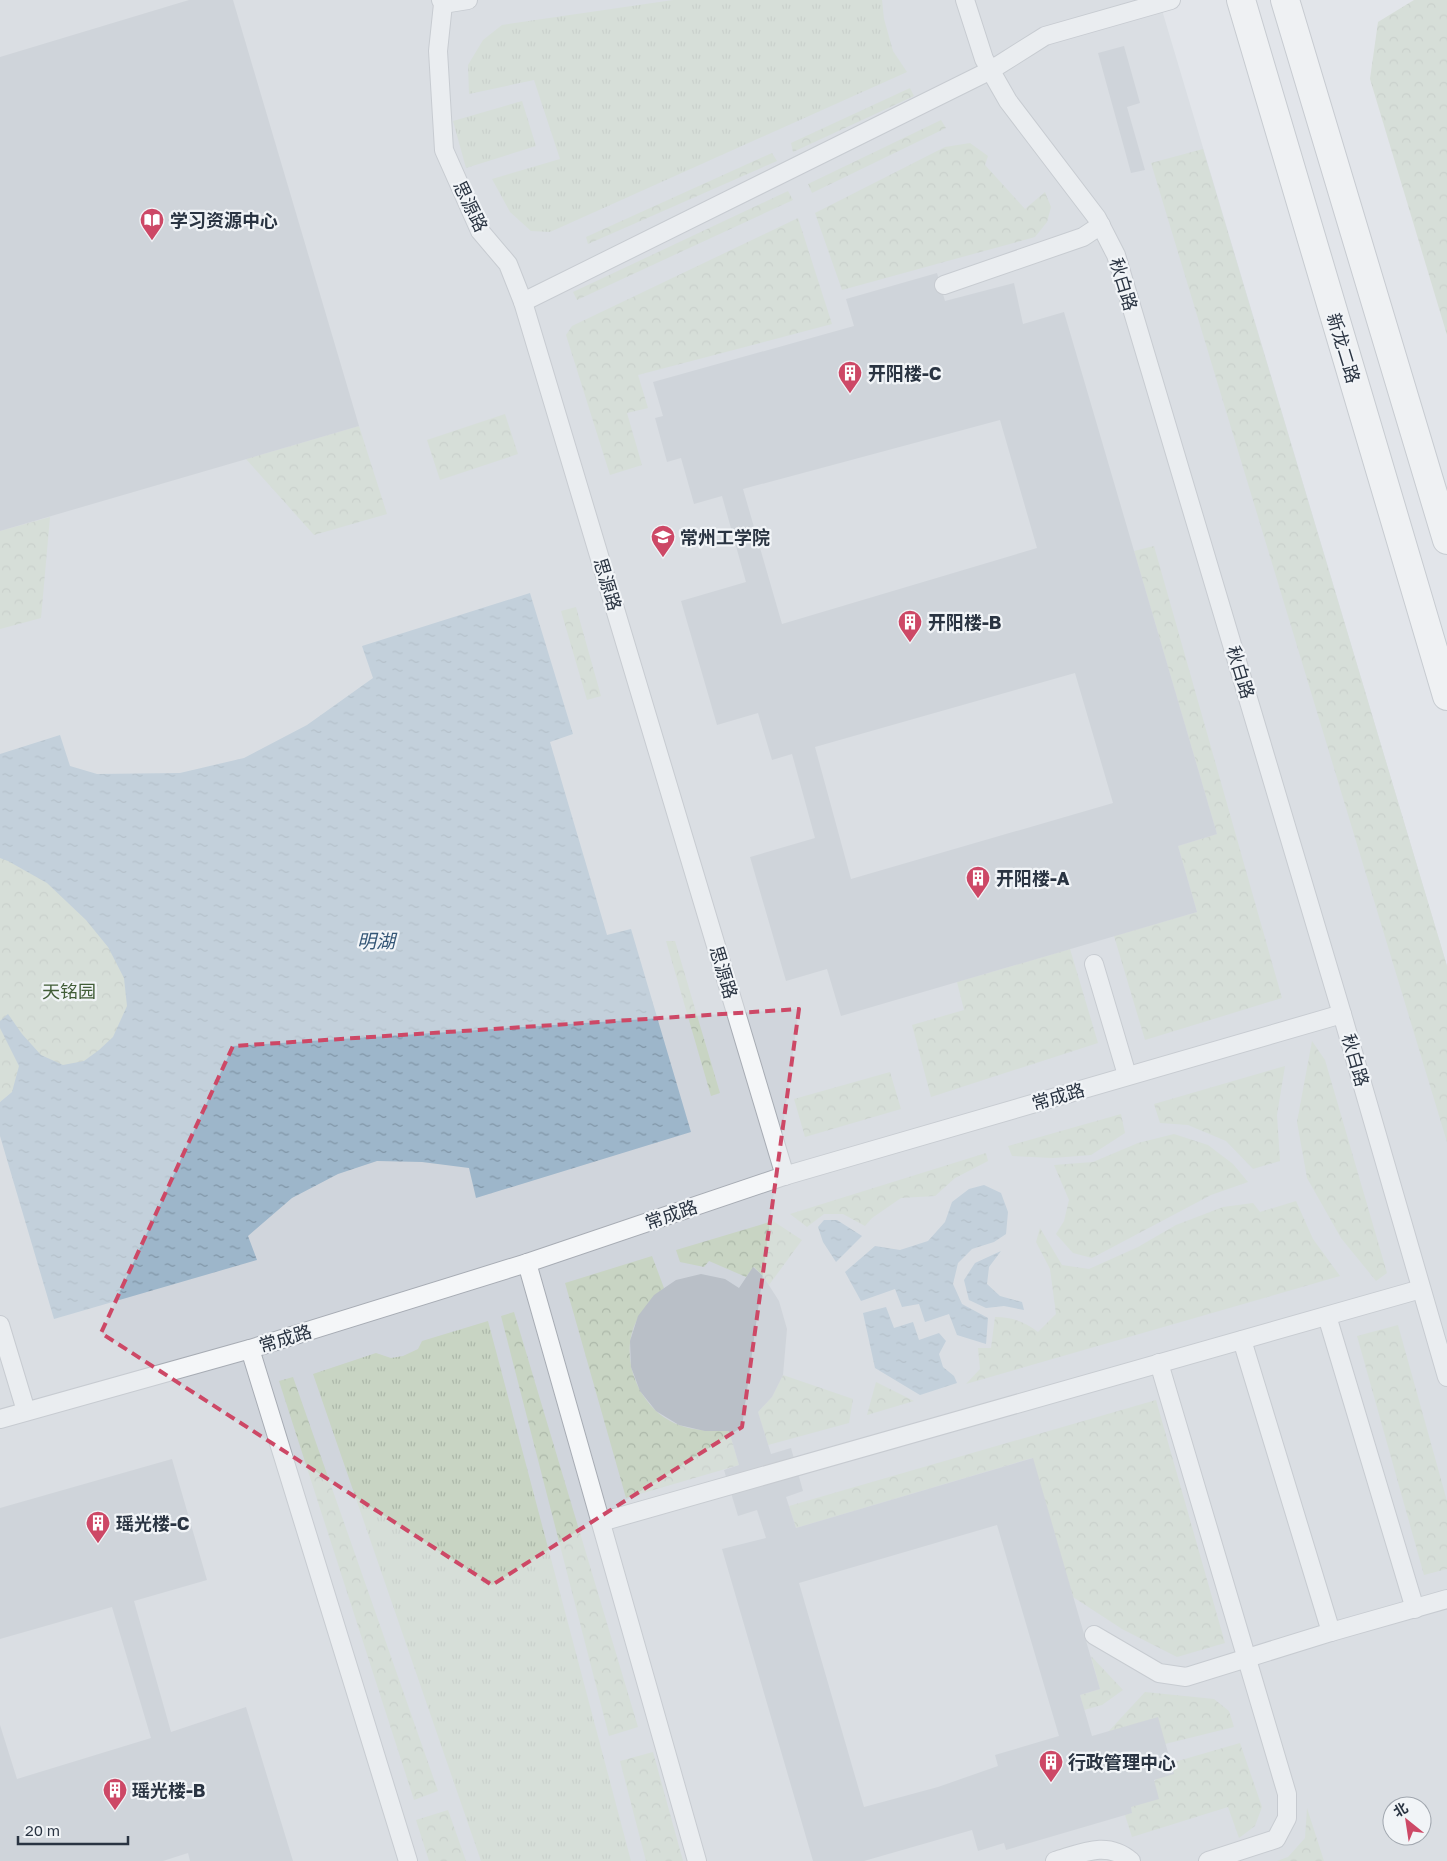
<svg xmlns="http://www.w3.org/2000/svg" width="1447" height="1861" font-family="'Golos Text','Noto Sans SC',sans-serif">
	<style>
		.built { fill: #d0d5dc; fill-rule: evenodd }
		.grass { fill: url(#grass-tufts) }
		.forest { fill: url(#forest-crowns) }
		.water { fill: url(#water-ripples) }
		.building { fill: #b9bfc7; fill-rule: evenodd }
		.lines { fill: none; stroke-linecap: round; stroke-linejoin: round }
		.lane-casing { stroke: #a7acb4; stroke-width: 20 }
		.secondary-casing { stroke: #a7acb4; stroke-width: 30 }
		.lane { stroke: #f4f6f8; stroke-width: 18 }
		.secondary { stroke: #fff; stroke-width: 28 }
		.marked { fill: none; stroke: #cd4866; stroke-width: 4; stroke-dasharray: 10 6; stroke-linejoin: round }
		.labels { text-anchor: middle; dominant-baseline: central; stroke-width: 4.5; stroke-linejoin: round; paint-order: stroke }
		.street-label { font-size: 18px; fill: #2a3442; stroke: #f1f4f7 }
		.poi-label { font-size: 18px; font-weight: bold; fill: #2a3442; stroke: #f1f4f7; text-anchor: start }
		.park-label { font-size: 18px; fill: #415d37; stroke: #f1f4f7 }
		.water-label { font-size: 19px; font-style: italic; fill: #345676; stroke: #f1f4f7 }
	</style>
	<defs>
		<pattern id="grass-tufts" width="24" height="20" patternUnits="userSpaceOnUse" patternTransform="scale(1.25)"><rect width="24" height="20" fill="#c8d4c3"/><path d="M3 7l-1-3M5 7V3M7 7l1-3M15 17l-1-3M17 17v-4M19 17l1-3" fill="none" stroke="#acb7a9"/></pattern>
		<pattern id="forest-crowns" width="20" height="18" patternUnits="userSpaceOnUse" patternTransform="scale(1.25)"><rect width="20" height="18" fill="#c8d4c3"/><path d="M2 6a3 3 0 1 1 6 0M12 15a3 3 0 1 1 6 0" fill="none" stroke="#acb7a9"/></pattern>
		<pattern id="water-ripples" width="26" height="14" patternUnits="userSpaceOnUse" patternTransform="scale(1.25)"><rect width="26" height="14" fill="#9db6ca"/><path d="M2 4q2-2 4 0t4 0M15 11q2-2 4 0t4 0" fill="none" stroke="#8095a6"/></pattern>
	</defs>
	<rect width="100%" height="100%" fill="#e2e5ea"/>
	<path class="built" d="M0,0h1159l288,966v895h-1447zM1392,1806h30v30h-30z"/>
	<g class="grass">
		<polygon points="673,0 882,0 884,19 893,51 907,72 550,232 531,231 510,212 492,179 560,159 534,80 469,94 468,65 483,40 502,25"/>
		<polygon points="522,101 536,146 466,168 453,121"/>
		<polygon points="488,1321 631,1861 481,1861 313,1374 376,1353 391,1358 403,1356 418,1349 422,1341"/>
	</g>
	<g class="forest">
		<polygon points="1414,0 1447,0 1447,335 1370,79 1378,22"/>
		<polygon points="910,88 914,96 793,152 791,143"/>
		<polygon points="941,120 946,128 812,193 808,184"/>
		<polygon points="970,143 988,156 985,165 1025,209 1045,192 1051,207 1047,222 1035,237 842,290 815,213 945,147"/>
		<polygon points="1203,149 1447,966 1447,1142 1151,163"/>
		<polygon points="772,153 777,161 588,244 586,237"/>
		<polygon points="788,191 793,200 577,300 573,292"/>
		<polygon points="798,218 832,324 638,375 648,408 627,413 642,465 610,475 566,335 572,326"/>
		<polygon points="505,414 518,454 440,480 427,440"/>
		<polygon points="359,426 387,514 314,535 246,459"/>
		<polygon points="50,517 41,618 0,629 0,531"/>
		<polygon points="1154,546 1282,998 1145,1040 1114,936 1197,912 1178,846 1217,834 1134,551"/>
		<polygon points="576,607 601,696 587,700 561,611"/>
		<polygon points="0,832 131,951 145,1012 99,1062 12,1092 0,1102"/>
		<polygon points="666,941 675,941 720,1093 711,1096"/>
		<polygon points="1070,949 1098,1043 931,1097 912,1025 964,1010 957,982"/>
		<polygon points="1312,1041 1325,1060 1387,1273 1376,1281 1341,1238 1307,1178 1297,1122"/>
		<polygon points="1285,1066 1277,1115 1280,1161 1253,1169 1226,1141 1188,1125 1160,1123 1154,1104"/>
		<polygon points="890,1072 901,1109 805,1137 794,1099"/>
		<polygon points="1121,1114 1125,1133 1091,1155 1053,1158 1012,1156 1008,1146"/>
		<polygon points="1174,1134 1208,1145 1233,1164 1248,1182 1211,1195 1092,1258 1073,1253 1056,1234 1064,1221 1069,1200 1054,1165 1093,1162 1138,1143"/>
		<polygon points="986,1153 988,1161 955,1178 935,1196 901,1198 872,1218 865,1226 843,1214 824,1214 807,1227 790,1214"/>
		<path d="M1296,1201l17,38 27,37 -374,108 14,-15 -2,-21h13l4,-31c18,0 29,5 43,15l18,-18 -6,-45 -14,-27 4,-14 22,37 27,4 49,-22 38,-22 47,-18 30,-4 7,9z"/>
		<polygon points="773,1221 802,1240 769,1285 763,1276 754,1267 746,1277 709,1261 704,1267 680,1262 676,1250"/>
		<path d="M652,1256l12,32c-8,10 -21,21 -27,32 -20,38 3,91 42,105 16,6 33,6 50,6l10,34 -113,33 -61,-215z"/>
		<polygon points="514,1312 638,1727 609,1736 501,1316"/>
		<polygon points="1398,1325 1447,1501 1447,1569 1424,1575 1357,1336"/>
		<polygon points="783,1375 853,1399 849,1423 768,1445 758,1412 772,1397"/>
		<polygon points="293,1377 438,1791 414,1800 279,1381"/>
		<polygon points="876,1382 914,1401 867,1415"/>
		<polygon points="1156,1400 1225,1643 1177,1657 1122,1629 1073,1597 1032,1458 796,1528 789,1506"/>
		<polygon points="1091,1656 1123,1690 1102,1705 1084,1710 1080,1695 1100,1689"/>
		<polygon points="1145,1692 1214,1699 1229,1711 1234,1727 1165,1744 1108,1732"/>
		<polygon points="1240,1743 1262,1807 1255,1826 1239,1838 1228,1807 1132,1837 1125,1815 1132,1813 1131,1807 1171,1763"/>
		<polygon points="653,1752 683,1861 646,1861 620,1761"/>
		<polygon points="1307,1808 1324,1861 1277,1861 1288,1857 1305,1838"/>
		<polygon points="448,1810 466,1861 429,1861 416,1820"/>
	</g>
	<g class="water">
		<polygon points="530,593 573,734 550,742 607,935 631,929 691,1132 476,1198 469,1168 422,1162 377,1161 338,1174 292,1198 248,1236 257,1260 54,1319 0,1136 0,1102 12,1092 19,1066 0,1028 0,1021 8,1014 22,1034 41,1055 63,1065 84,1061 99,1050 113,1037 127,1006 124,978 108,947 86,920 47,883 8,861 0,858 0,754 60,735 70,766 97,774 180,773 244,758 307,725 373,678 362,646"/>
		<polygon points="984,1185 1001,1193 1008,1212 1006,1234 994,1242 972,1249 958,1263 953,1284 962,1304 988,1318 986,1344 957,1335 949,1314 925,1322 919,1304 902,1307 895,1289 861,1301 845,1272 875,1246 900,1250 928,1241 945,1222 952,1202 969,1189"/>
		<polygon points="824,1220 837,1220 862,1236 836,1262 823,1242 818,1227"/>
		<polygon points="1001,1251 989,1267 987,1284 1000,1296 1022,1302 1024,1310 1004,1306 986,1308 969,1300 964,1280 975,1263"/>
		<polygon points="886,1307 894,1328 913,1322 919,1340 939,1333 946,1341 939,1354 943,1367 954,1376 957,1383 920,1395 875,1368 863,1313"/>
	</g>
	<g class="building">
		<polygon points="189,0 233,0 359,426 0,531 0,57"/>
		<polygon points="1124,46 1140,103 1127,107 1145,170 1131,173 1098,53"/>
		<path d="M937,273l8,28 69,-18 9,41 41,-12 153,522 -39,12 19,66 -356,104 -14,-47 -41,12 -36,-124 65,-19 -23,-84 -20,6 -14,-47 -41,12 -36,-124 65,-19 -24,-86 -28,8 -13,-46 -14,4 -12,-44 8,-2 -10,-34 201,-56 -8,-27zM1000,420l37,128 -255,76 -39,-135zM1075,673l38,130 -262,76 -36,-132z"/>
		<path d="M753,1267l10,9 16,25 8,28 -4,46 -11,22 -14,15 13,42 20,-6 12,43 -17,6 10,31 237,-70 67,231 -20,6 12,41 66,-19 16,57 -20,6 5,19 -28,8 1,6 -126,37 -2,-7 -26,8 -6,-21 -108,31h-51l-91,-312 44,-11 -9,-28 -19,6 -14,-46 15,-5 -10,-34h-24l-26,-6 -23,-14 -16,-20 -9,-24 -1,-26 8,-25 16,-21 22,-15 25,-6 24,5 14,9zM997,1525l62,211 -64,19 3,11 -60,21 -74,20 -65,-224z"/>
		<polygon points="172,1459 207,1580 134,1601 171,1732 246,1707 293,1861 190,1861 188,1853 163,1861 0,1861 0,1725 17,1779 151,1738 112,1607 0,1639 0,1508"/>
	</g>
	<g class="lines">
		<defs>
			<g id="lane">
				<polyline points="441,0 443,4 438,51 444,150 480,231 508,264 523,302 785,1176"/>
				<polyline points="965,0 984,59 1008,101 1097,218 1116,255 1342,1014 1447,1377"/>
				<polyline points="443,4 468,0"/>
				<polyline points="944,285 1083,237 1101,225"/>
				<polyline points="523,302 991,70 1045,36 1171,0"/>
				<polyline points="1094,964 1127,1075"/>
				<polyline points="527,1263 697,1861"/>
				<polyline points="1327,1316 1415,1609"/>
				<polyline points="0,1325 26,1411"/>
				<polyline points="1242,1340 1331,1632"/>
				<polyline points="250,1349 408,1861"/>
				<polyline points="1159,1363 1287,1794 1287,1818 1276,1839 1208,1861"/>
				<polyline points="0,1419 250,1349 527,1263 784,1176 1342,1014"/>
				<polyline points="601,1522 1421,1289"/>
				<polyline points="1094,1635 1159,1673 1186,1677 1331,1632 1447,1599"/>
				<path d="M1055,1861c27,-8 52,-21 76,0"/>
			</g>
			<g id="secondary">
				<polyline points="1241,0 1447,696"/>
				<polyline points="1285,0 1447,540"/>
			</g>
		</defs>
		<use href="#lane" class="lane-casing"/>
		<use href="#secondary" class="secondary-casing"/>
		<use href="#lane" class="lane"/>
		<use href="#secondary" class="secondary"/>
	</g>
	<path d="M0 0H1447V1861H0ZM799,1009l-57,418 -250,158 -391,-252 132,-287z" fill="#e2e5ea" fill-opacity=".55" fill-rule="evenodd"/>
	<path class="marked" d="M799,1009l-57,418 -250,158 -391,-252 132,-287z"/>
	<defs>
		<symbol id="library-pin" viewBox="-11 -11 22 30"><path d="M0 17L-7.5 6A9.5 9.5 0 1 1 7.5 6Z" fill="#cd4866" stroke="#f1f4f7"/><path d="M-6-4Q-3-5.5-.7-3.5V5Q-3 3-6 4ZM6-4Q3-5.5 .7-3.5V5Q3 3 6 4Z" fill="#fff"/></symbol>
		<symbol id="building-pin" viewBox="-11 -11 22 30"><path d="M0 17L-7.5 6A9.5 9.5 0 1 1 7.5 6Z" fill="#cd4866" stroke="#f1f4f7"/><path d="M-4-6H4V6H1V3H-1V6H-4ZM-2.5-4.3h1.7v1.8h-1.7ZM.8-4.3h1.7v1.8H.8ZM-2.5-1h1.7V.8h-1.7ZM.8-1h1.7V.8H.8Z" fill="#fff"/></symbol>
		<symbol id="university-pin" viewBox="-11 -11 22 30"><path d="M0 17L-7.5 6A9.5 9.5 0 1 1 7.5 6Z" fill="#cd4866" stroke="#f1f4f7"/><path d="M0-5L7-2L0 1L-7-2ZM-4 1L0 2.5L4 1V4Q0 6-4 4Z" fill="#fff"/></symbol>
	</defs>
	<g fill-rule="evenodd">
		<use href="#library-pin" x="138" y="206" width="28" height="38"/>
		<use href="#building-pin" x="836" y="359" width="28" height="38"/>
		<use href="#university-pin" x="649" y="523" width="28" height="38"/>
		<use href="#building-pin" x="896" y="608" width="28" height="38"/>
		<use href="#building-pin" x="964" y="864" width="28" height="38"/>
		<use href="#building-pin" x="84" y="1509" width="28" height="38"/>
		<use href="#building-pin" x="1037" y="1748" width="28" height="38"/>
		<use href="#building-pin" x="101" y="1776" width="28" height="38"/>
	</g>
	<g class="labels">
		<g class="street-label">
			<text transform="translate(471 206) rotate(64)">思源路</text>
			<text transform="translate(1124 284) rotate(73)">秋白路</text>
			<text transform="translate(1344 348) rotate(73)">新龙二路</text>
			<text transform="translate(608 584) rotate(73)">思源路</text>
			<text transform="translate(1241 672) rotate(73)">秋白路</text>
			<text transform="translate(724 972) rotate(73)">思源路</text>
			<text transform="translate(1356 1060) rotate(74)">秋白路</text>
			<text transform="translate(1058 1096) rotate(-16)">常成路</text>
			<text transform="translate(671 1214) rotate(-19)">常成路</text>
			<text transform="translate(285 1338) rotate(-17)">常成路</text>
		</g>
		<g class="poi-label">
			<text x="170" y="220">学习资源中心</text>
			<text x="868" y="373">开阳楼-C</text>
			<text x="680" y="537">常州工学院</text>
			<text x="928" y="622">开阳楼-B</text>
			<text x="996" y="878">开阳楼-A</text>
			<text x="116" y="1523">瑶光楼-C</text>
			<text x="1068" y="1762">行政管理中心</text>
			<text x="132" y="1790">瑶光楼-B</text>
		</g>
		<g class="park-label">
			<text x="69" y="991">天铭园</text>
		</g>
		<g class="water-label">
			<text x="376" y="940">明湖</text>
		</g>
	</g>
	<g transform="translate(1407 1821) rotate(330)"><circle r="24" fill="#f1f4f7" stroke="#a1a7af"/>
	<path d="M0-4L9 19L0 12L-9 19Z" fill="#cd4866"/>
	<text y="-8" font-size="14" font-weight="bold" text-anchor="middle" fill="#2a3442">北</text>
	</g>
	<path d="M18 1836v8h110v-8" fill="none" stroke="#2a3442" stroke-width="2.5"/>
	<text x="25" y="1836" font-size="15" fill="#2a3442" stroke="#f1f4f7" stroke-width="4" paint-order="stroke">20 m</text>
</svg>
